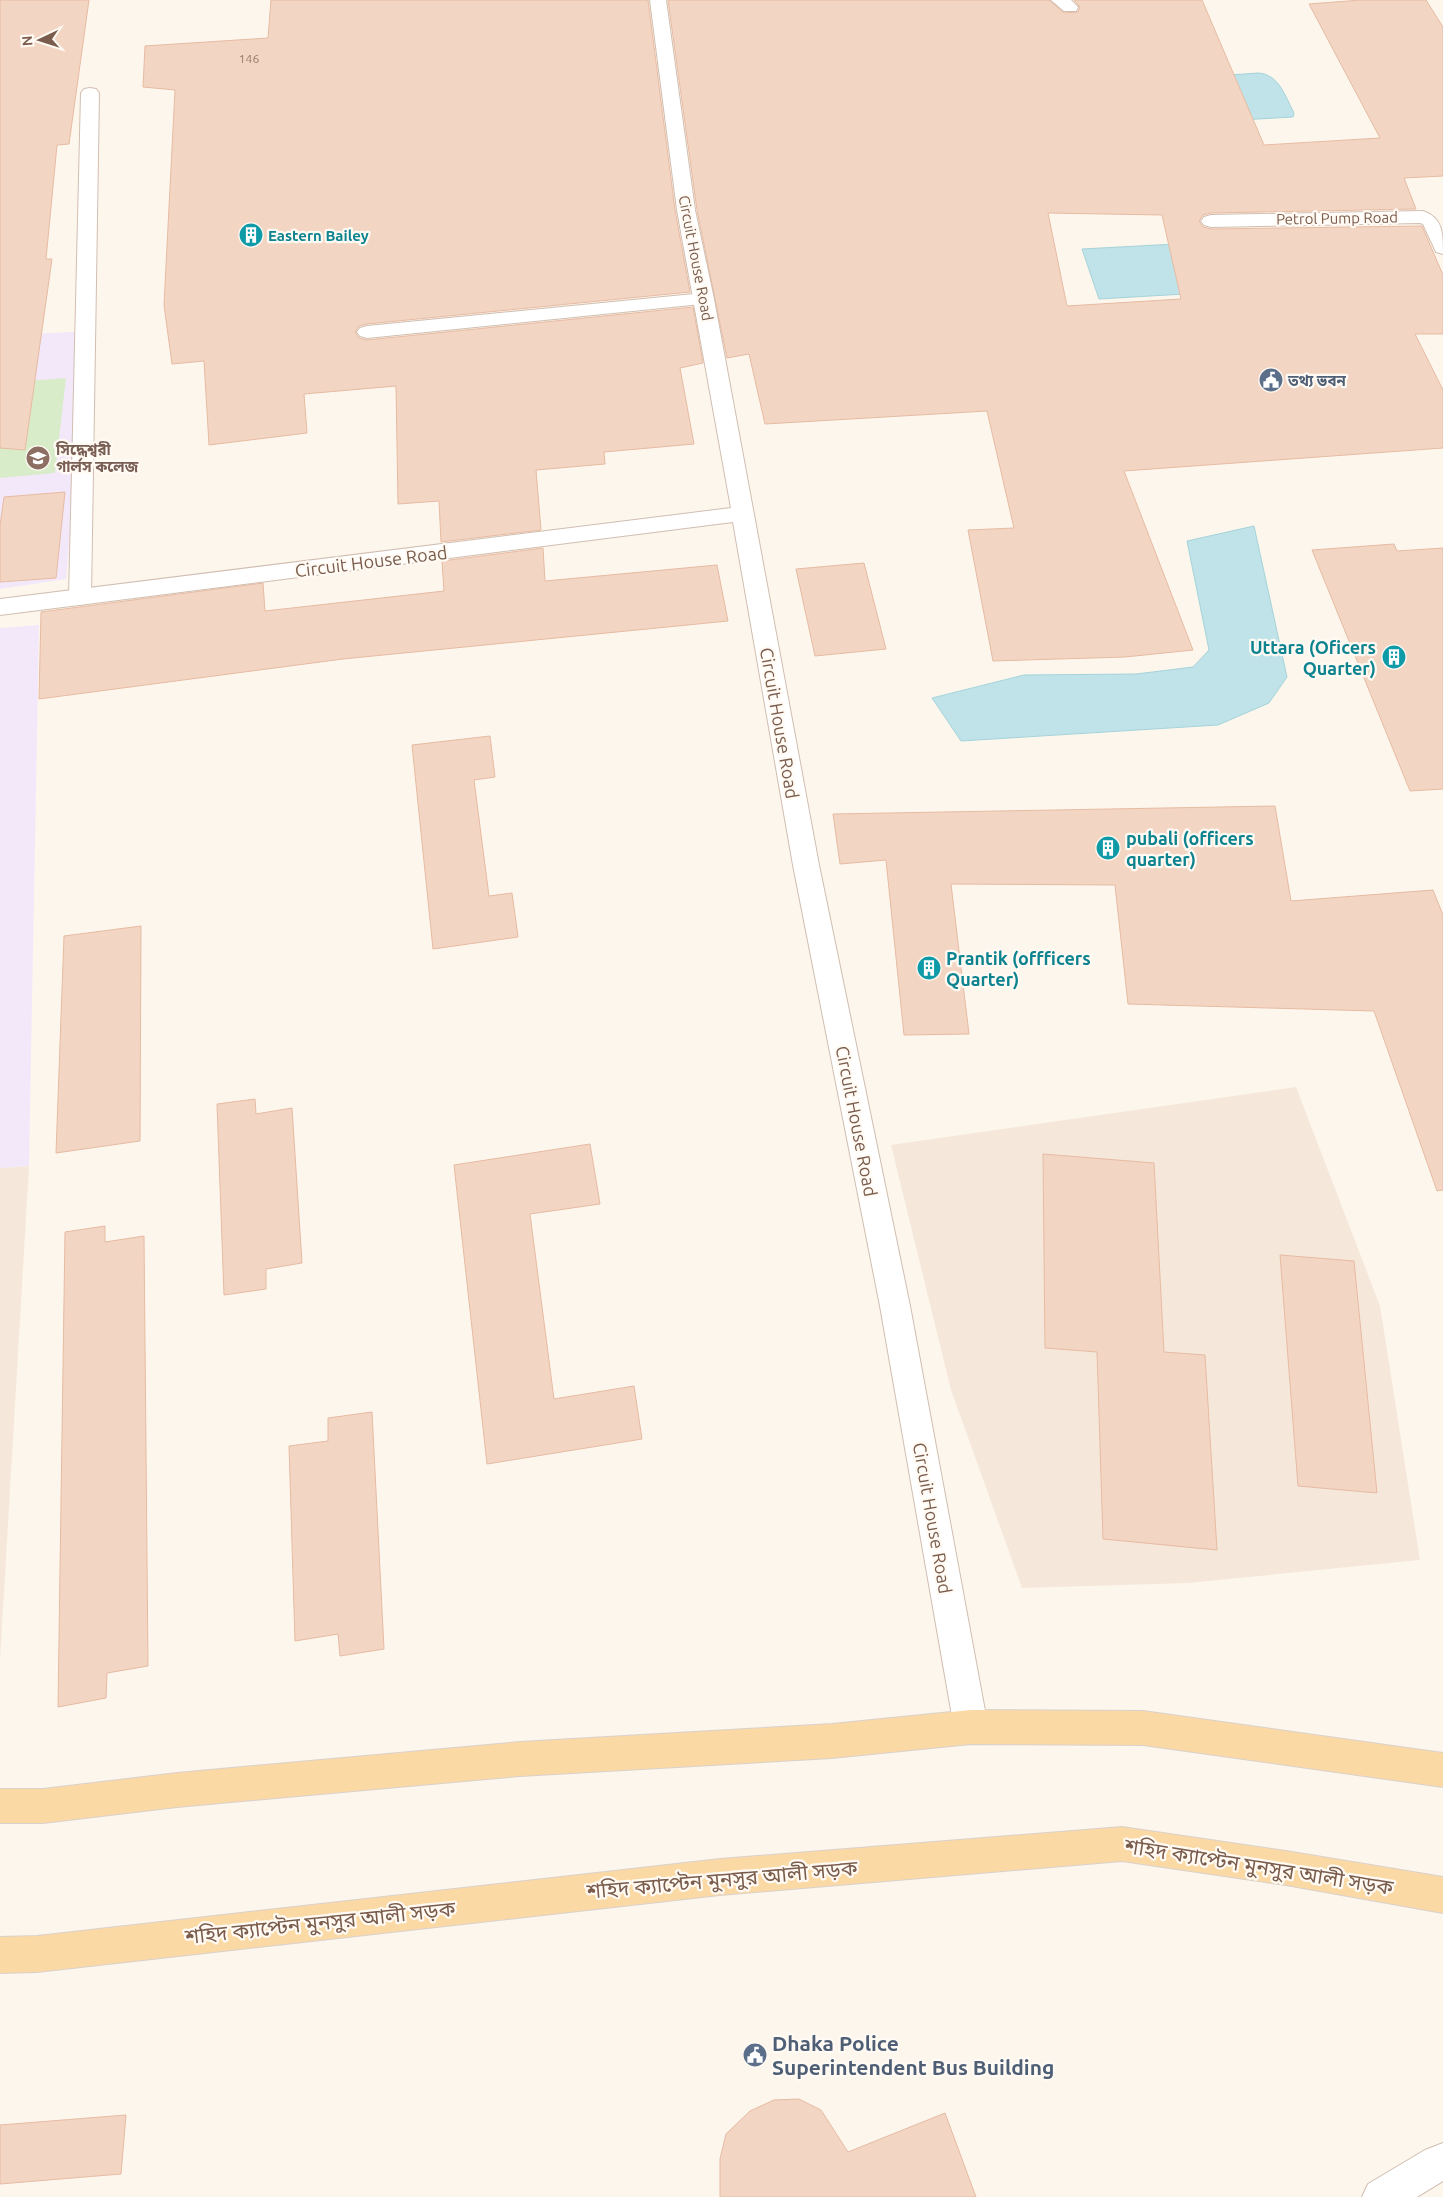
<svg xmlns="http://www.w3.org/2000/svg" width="1443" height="2197" font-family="Ubuntu,'Noto Sans Bengali',sans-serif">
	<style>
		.residential { fill: #f5e8da }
		.education { fill: #f3e8fa }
		.green { fill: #d8ecc9 }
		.water { fill: #bfe3e8; stroke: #a5d3da }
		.building { fill: #f3d5c3; stroke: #e6bba3; fill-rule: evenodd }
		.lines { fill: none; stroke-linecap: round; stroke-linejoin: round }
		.minor-casing { stroke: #d1beb0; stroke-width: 2 }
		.tertiary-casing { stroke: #d1beb0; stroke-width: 2 }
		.primary-casing { stroke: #dad1cd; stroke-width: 2 }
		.minor { fill: #fff; fill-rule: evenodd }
		.tertiary { fill: #fff; fill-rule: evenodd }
		.primary { fill: #fbd9a5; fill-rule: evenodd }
		.labels { text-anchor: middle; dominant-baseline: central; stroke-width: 4.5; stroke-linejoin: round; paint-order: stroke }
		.far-number-label { font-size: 12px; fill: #987a6a }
		.far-street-label { font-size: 15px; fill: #7a5c4d; stroke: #fffaf3 }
		.far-culture-label { font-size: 15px; font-weight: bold; fill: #0d838f; stroke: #fffaf3; text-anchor: start }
		.far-service-label { font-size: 15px; font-weight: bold; fill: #4e5e75; stroke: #fffaf3; text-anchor: start }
		.far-education-label { font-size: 15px; font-weight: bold; fill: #785e54; stroke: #fffaf3; text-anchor: start }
		.street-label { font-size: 18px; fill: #7a5c4d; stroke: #fffaf3 }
		.culture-label { font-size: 18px; font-weight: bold; fill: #0d838f; stroke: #fffaf3; text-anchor: start }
		.near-street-label { font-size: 21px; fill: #7a5c4d; stroke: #fffaf3 }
		.near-service-label { font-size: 21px; font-weight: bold; fill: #4e5e75; stroke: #fffaf3; text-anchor: start }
	</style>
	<rect width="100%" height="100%" fill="#fdf6ec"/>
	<g class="residential">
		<polygon points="1296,1087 1380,1306 1420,1560 1188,1583 1022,1588 951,1390 891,1145"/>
		<polygon points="29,1166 0,1660 0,1168"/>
	</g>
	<g class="education">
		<polygon points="87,331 66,579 0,589 0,336"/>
		<polygon points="39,625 29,1166 0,1168 0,628"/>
	</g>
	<polygon class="green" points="66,378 55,473 0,478 0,383"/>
	<g class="water">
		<path d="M1258,73c21,1 27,23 36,40l-1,4 -87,5 -19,-44z"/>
		<polygon points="1232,241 1252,290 1099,299 1082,249"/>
		<polygon points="1254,526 1287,677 1269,703 1218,725 961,741 932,698 1024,675 1136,674 1193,667 1209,650 1187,541"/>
	</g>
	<g class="building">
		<polygon points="0,0 89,0 69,144 57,145 46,259 52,259 25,450 0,448"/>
		<polygon points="271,0 648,0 675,210 690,292 367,324 359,326 355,332 359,338 367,340 693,307 703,363 680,368 694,444 604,452 605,464 536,470 541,530 441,542 439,501 398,504 396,386 304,394 307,433 209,445 204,361 172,364 164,305 175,90 143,87 145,46 268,38"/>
		<path d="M668,0h381l15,13 14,-1 2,-5 -6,-7h128l62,145 116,-7 -71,-134 52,-4h65l17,27v149l-39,2 12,31 -205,4 -8,2 -4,6 4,6 8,2 211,-3 21,49v59h-28l28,56v58l-319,23 69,179 -68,7 -132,4 -25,-131 46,-2 -27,-117 -222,13 -16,-70 -22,4 -30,-148zM1048,213l114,2 19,84 -114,7z"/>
		<polygon points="65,492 56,578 0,582 0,526 4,497"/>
		<polygon points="1394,544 1397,551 1443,548 1443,789 1410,791 1312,550"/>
		<polygon points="543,548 545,581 717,565 728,621 343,659 39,699 41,612 263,583 265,611 444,591 442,561"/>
		<polygon points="864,563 886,649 815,656 796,569"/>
		<polygon points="490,736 495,777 474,780 489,896 512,893 518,937 433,949 412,745"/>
		<polygon points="1275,806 1291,901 1433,890 1443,915 1443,1190 1437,1191 1374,1011 1128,1004 1115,885 951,884 969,1034 904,1035 886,860 840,864 833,814"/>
		<polygon points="141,926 140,1141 56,1153 64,936"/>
		<polygon points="255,1099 256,1114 292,1108 302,1263 266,1269 266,1289 224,1295 217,1104"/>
		<polygon points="590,1144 600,1204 530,1214 554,1399 634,1386 642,1439 487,1464 454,1165"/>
		<polygon points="1043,1154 1154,1163 1164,1352 1205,1355 1217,1550 1103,1539 1097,1352 1045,1348"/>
		<polygon points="105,1226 105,1242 144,1236 148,1666 107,1673 106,1698 58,1707 65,1232"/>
		<polygon points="1280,1255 1354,1261 1377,1493 1298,1486"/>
		<polygon points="372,1412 384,1649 340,1656 338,1634 295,1641 289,1446 328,1441 328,1418"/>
		<polygon points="799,2099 821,2110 848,2152 945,2113 976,2197 720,2197 720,2159 726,2134 750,2111 774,2100"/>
		<polygon points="126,2115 121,2174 0,2184 0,2125"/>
	</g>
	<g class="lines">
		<defs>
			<g id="minor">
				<polygon points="1051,0 1071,0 1078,7 1076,11 1064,11"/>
				<polygon points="90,88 96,89 99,93 91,597 88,603 80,605 72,603 69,597 81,93 84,89"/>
				<path d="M1423,211c20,7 20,22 20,43l-7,-2 -13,-28 -3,-1 -209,4 -7,-2 -3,-4 3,-4 7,-2z"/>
				<polygon points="704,293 711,295 714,299 711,303 367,338 360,336 357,332 360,328 367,326"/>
				<polygon points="1443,2143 1443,2181 1417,2197 1362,2197 1368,2184 1425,2150"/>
			</g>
			<polygon id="tertiary" points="650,0 666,0 695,210 714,299 819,865 910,1306 988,1727 983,1739 971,1744 959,1739 954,1727 880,1306 793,865 733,522 0,615 0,599 731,508 677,210"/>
			<g id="primary">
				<polygon points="971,1710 1143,1711 1443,1753 1443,1787 1143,1745 971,1744 832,1758 520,1776 177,1807 43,1823 0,1823 0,1789 43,1789 177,1773 520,1742 832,1724"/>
				<polygon points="1122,1827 1286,1851 1443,1877 1443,1913 1286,1885 1122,1861 720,1895 37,1972 0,1973 0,1937 37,1936 720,1859"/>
			</g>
		</defs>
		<use href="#minor" class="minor-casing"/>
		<use href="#tertiary" class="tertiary-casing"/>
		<use href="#primary" class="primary-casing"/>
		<use href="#minor" class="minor"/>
		<use href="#tertiary" class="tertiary"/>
		<use href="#primary" class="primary"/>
	</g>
	<defs>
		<symbol id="building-disc" viewBox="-11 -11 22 22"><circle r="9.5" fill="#0f9aa8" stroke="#fffaf3"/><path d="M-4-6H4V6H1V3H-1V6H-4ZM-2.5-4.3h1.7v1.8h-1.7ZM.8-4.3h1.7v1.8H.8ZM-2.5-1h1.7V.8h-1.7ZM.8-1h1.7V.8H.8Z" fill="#fff"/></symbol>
		<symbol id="civic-disc" viewBox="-11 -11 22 22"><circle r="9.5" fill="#5c6f8a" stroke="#fffaf3"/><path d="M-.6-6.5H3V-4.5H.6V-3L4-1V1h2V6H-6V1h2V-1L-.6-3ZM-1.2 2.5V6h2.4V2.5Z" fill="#fff"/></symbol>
		<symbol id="university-disc" viewBox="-11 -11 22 22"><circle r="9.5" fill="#8d6e63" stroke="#fffaf3"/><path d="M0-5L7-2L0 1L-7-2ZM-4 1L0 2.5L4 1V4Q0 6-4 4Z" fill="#fff"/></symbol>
	</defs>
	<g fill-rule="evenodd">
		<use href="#building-disc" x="237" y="221" width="28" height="28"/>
		<use href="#civic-disc" x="1257" y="366" width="28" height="28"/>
		<use href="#university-disc" x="24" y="444" width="28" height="28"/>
		<use href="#building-disc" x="1380" y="643" width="28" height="28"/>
		<use href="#building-disc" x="1094" y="834" width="28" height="28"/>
		<use href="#building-disc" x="915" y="954" width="28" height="28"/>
		<use href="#civic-disc" x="741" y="2041" width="28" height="28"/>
	</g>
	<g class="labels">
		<g class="far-number-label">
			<text x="249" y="58">146</text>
		</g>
		<g class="far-street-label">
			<text transform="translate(1337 218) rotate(-1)">Petrol Pump Road</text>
			<text transform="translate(696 258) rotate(79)">Circuit House Road</text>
		</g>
		<g class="far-culture-label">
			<text x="268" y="235">Eastern Bailey</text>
		</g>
		<g class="far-service-label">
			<text x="1288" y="380">তথ্য ভবন</text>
		</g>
		<g class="far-education-label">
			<text x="56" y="449">সিদ্ধেশ্বরী<tspan x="56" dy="17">গার্লস কলেজ</tspan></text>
		</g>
		<g class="street-label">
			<text transform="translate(371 561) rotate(-7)">Circuit House Road</text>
			<text transform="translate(780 723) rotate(80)">Circuit House Road</text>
			<text transform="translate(857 1121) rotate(79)">Circuit House Road</text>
			<text transform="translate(933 1518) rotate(80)">Circuit House Road</text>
		</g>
		<g class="culture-label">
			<text x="1376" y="647" text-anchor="end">Uttara (Oficers<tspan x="1376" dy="21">Quarter)</tspan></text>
			<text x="1126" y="838">pubali (officers<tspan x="1126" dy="21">quarter)</tspan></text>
			<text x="946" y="958">Prantik (offficers<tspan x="946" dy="21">Quarter)</tspan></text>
		</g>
		<g class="near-street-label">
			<text transform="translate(1259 1866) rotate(9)">শহিদ ক্যাপ্টেন মুনসুর আলী সড়ক</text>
			<text transform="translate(722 1879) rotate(-5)">শহিদ ক্যাপ্টেন মুনসুর আলী সড়ক</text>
			<text transform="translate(320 1922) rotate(-6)">শহিদ ক্যাপ্টেন মুনসুর আলী সড়ক</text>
		</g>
		<g class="near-service-label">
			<text x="772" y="2043">Dhaka Police<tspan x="772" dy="24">Superintendent Bus Building</tspan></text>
		</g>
	</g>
	<g transform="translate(40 40) rotate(266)" stroke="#fffaf3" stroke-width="4" paint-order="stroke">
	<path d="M0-4L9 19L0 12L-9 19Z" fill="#7a5c4d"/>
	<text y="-8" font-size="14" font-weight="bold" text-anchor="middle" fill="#7a5c4d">N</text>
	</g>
</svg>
